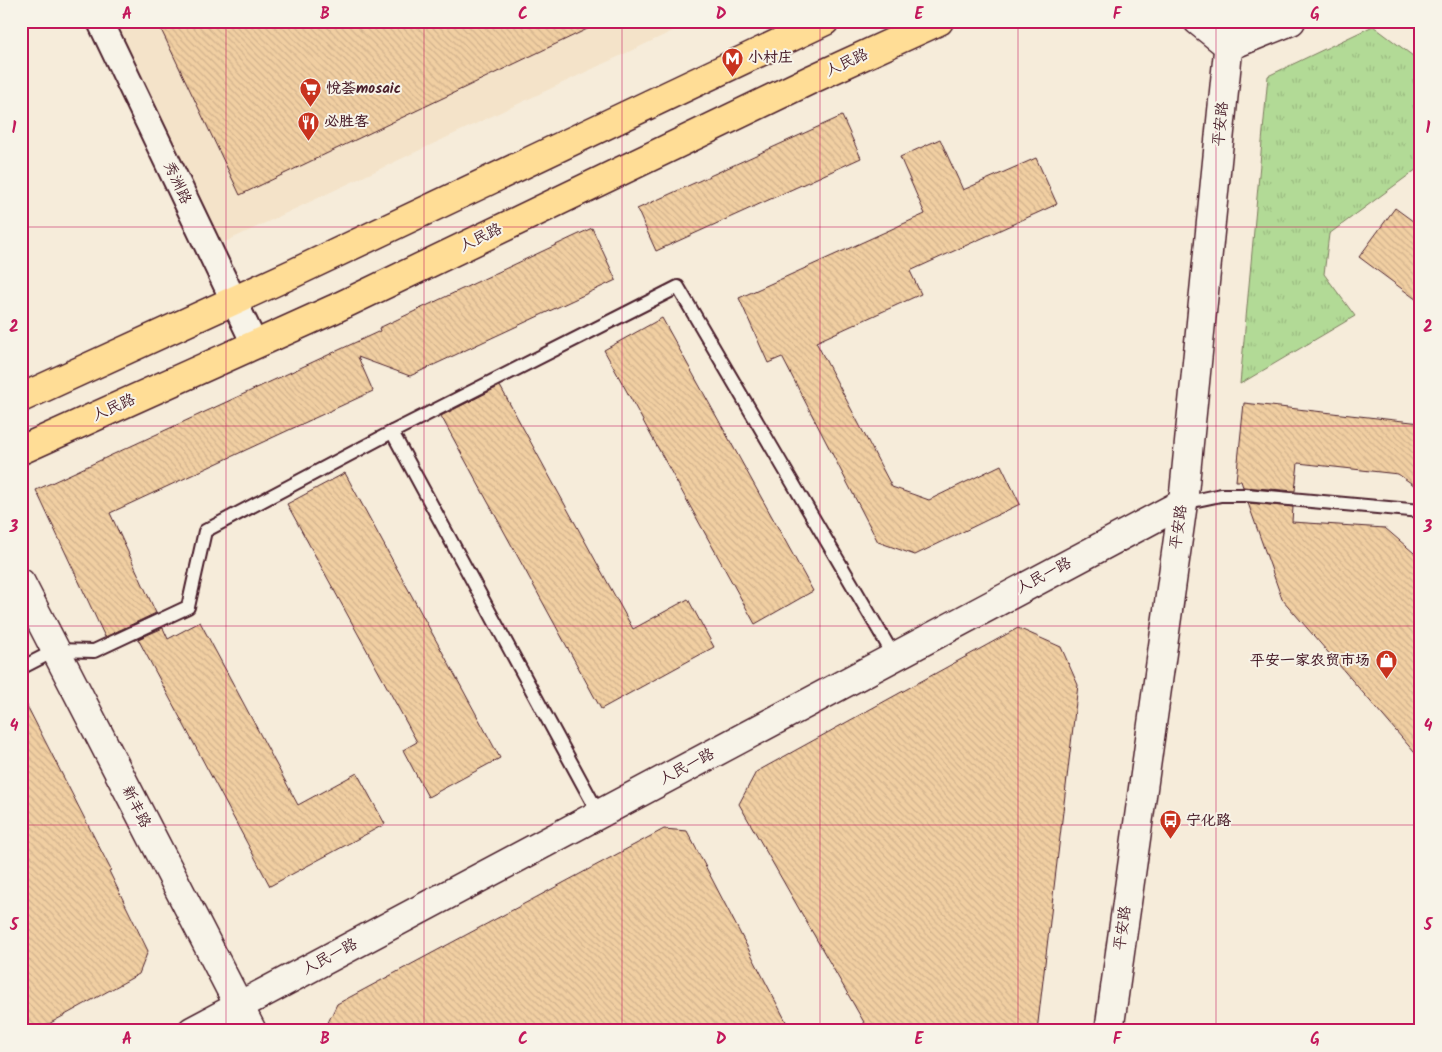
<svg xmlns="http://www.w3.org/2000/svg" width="1442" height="1052" font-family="Kalam,'LXGW WenKai TC',sans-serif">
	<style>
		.built { fill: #f4e3c9 }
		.park { fill: url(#park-tufts); stroke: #7e7c60 }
		.building { fill: url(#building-back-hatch); stroke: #4a1f2b }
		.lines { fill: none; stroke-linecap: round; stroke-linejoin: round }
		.service-casing { stroke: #4a1f2b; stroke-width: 16 }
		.minor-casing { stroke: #4a1f2b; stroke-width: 29 }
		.tertiary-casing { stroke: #4a1f2b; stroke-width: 31 }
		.secondary-casing { stroke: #4a1f2b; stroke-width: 31 }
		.primary-casing { stroke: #4a1f2b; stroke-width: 31 }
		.service { stroke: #f7f3e8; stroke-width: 12 }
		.minor { stroke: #f7f3e8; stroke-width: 25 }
		.tertiary { stroke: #f7f3e8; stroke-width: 28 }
		.secondary { stroke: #f7f3e8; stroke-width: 28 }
		.primary { stroke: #ffdd96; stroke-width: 28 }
		.grid { fill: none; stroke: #c2185b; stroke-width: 1; stroke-opacity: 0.55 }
		.labels { text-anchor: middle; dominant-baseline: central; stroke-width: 4; stroke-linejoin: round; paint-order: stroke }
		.poi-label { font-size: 15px; font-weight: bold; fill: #4a1f2b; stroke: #f7f3e8; text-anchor: start }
		.street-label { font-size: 15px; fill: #4a1f2b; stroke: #f7f3e8 }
		.neatline { fill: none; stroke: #c2185b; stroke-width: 2 }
		.grid-label { font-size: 16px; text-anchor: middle; font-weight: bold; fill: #c2185b }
	</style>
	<defs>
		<pattern id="park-tufts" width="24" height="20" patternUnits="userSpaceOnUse" patternTransform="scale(1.25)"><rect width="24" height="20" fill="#b2da96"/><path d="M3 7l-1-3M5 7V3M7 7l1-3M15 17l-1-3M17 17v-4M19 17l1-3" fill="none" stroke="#9bbb81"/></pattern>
		<pattern id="building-back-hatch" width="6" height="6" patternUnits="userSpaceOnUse" patternTransform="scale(1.25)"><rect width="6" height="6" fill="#f1cfa2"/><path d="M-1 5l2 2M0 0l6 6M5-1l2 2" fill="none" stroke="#d0b18c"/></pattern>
	</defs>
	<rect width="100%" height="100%" fill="#f6ecda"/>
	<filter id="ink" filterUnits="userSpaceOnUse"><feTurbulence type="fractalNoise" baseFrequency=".02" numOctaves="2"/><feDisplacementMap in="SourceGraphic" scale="10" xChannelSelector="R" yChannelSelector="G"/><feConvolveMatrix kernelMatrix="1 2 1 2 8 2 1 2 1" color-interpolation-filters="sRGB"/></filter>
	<g filter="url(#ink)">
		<polygon class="built" points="87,21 694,21 197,255"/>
		<polygon class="park" points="1373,26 1421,62 1421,166 1329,234 1324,274 1355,316 1240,384 1268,76"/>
		<g class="building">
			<polygon points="157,21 604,21 240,195"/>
			<polygon points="842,116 861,158 656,251 637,209"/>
			<polygon points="940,139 963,190 1036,158 1057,204 910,271 921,294 816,342 892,487 929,500 1001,465 1020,504 915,555 878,542 782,357 768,363 739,298 925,214 900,157"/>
			<polygon points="1395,208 1421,227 1421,303 1359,257"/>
			<polygon points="592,228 616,280 410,376 358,357 373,391 110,513 156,613 105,637 36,490 380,331 379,328"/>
			<polygon points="662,318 813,591 755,624 604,350"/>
			<polygon points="500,386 633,629 688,599 714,647 601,709 441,416"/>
			<polygon points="1244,403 1421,423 1421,490 1398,474 1298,463 1295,491 1243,487 1241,481 1236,481"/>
			<polygon points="345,473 500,758 428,797 403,750 417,742 287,504"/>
			<polygon points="1248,503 1293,507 1292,522 1385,528 1421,559 1421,760 1282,599"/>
			<polygon points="200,622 298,805 357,773 385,824 270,886 138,639 163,628 168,639"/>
			<polygon points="1018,628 1061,647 1078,685 1037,1031 869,1031 739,804 756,772"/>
			<polygon points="21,694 111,870 109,871 148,951 139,974 36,1031 21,1031"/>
			<polygon points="664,829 687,831 791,1031 324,1031 337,1004"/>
		</g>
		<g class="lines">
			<defs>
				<g id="service">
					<polyline points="392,432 599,814"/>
					<polyline points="1183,503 1221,495 1246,495 1421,511"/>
					<polyline points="21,668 56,650 94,651 188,607 205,531 392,432 678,287 894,656"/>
				</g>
				<polyline id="minor" points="100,21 255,345"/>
				<g id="tertiary">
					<polyline points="21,583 252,1031"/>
					<polyline points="192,1031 1183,503"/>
					<polyline points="1109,1031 1183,503 1231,21"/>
				</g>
				<polyline id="secondary" points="1198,21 1229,46 1291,21"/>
				<g id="primary">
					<polyline points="21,398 294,273 825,21"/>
					<polyline points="21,450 334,309 810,80 939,21"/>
				</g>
			</defs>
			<use href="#service" class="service-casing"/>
			<use href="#minor" class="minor-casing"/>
			<use href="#tertiary" class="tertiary-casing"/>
			<use href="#secondary" class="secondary-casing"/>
			<use href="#primary" class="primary-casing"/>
			<use href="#service" class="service"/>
			<use href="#minor" class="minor"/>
			<use href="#tertiary" class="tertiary"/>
			<use href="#secondary" class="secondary"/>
			<use href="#primary" class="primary"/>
		</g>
	</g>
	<path class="grid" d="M226,21v1010M424,21v1010M622,21v1010M820,21v1010M1018,21v1010M1216,21v1010M21,227h1400M21,426h1400M21,626h1400M21,825h1400"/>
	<defs>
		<symbol id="metro-pin" viewBox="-11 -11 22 30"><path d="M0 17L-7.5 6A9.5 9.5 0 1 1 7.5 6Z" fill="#c8321e" stroke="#f7f3e8"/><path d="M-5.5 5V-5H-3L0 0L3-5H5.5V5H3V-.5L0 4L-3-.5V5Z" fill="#fff"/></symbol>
		<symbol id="supermarket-pin" viewBox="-11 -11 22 30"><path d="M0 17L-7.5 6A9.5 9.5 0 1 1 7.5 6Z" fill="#c8321e" stroke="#f7f3e8"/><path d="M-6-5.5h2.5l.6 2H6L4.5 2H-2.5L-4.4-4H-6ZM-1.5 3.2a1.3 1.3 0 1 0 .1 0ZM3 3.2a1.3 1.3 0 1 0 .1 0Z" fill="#fff"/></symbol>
		<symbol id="restaurant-pin" viewBox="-11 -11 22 30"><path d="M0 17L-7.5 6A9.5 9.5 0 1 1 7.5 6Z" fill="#c8321e" stroke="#f7f3e8"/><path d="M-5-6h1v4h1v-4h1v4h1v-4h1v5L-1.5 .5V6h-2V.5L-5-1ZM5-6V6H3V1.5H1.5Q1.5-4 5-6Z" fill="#fff"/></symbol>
		<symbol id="shop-pin" viewBox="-11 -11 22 30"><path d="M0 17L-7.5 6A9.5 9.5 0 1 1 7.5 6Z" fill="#c8321e" stroke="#f7f3e8"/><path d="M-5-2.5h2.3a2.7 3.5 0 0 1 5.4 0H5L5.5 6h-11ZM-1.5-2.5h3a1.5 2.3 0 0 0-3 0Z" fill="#fff"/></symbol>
		<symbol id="bus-pin" viewBox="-11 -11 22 30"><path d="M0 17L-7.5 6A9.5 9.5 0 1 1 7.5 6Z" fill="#c8321e" stroke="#f7f3e8"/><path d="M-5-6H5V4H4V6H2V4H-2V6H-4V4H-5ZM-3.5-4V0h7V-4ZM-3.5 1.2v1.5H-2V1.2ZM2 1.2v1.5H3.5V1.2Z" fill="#fff"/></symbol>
	</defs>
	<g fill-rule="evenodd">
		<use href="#metro-pin" x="720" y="46" width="25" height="34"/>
		<use href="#supermarket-pin" x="298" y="76" width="25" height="34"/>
		<use href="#restaurant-pin" x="296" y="110" width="25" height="34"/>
		<use href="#shop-pin" x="1374" y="648" width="25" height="34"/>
		<use href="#bus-pin" x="1158" y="808" width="25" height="34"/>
	</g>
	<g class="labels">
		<g class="poi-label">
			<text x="748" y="58">小村庄</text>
			<text x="326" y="89">悦荟mosaic</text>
			<text x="324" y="122">必胜客</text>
			<text x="1370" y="661" text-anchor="end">平安一家农贸市场</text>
			<text x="1186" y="821">宁化路</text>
		</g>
		<g class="street-label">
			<text transform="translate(847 63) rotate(-25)">人民路</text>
			<text transform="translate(1221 124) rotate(-84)">平安路</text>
			<text transform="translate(177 183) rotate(65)">秀洲路</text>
			<text transform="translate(481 238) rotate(-26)">人民路</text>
			<text transform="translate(114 408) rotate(-24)">人民路</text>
			<text transform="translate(1179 527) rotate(-82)">平安路</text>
			<text transform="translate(1044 576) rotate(-28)">人民一路</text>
			<text transform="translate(687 767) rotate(-28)">人民一路</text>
			<text transform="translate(136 807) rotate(63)">新丰路</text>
			<text transform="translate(1123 928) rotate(-82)">平安路</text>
			<text transform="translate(330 957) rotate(-28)">人民一路</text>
		</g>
	</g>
	<rect width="1442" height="1052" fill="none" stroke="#f7f3e8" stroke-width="55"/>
	<rect x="28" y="28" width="1386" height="996" class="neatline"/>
	<g class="grid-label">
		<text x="127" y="19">A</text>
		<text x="325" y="19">B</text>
		<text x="523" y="19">C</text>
		<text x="721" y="19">D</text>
		<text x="919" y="19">E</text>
		<text x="1117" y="19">F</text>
		<text x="1315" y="19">G</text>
		<text x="14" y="133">1</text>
		<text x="1428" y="133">1</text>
		<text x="14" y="332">2</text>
		<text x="1428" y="332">2</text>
		<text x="14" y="532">3</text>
		<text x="1428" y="532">3</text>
		<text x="14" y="731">4</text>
		<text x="1428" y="731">4</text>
		<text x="14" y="930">5</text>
		<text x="1428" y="930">5</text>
		<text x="127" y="1044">A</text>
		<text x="325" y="1044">B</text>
		<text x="523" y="1044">C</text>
		<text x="721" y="1044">D</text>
		<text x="919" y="1044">E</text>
		<text x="1117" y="1044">F</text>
		<text x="1315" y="1044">G</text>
	</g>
</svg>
